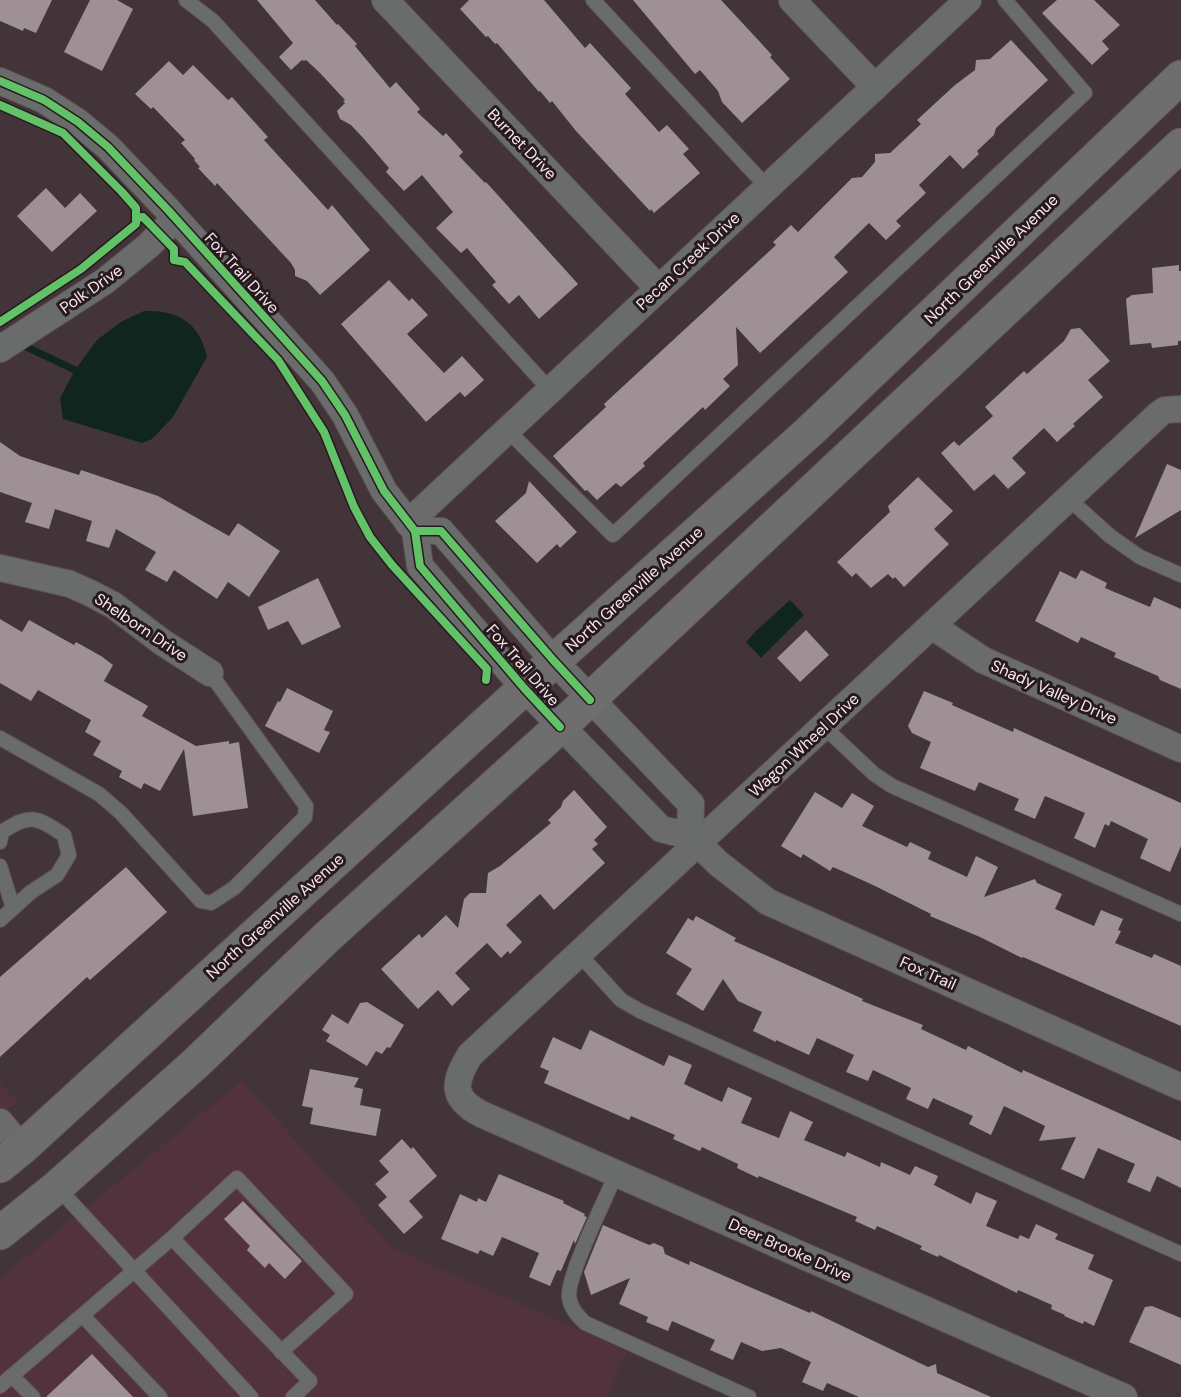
<svg xmlns="http://www.w3.org/2000/svg" width="1181" height="1397" font-family="'DM Sans',sans-serif">
	<style>
		.built { fill: #52333d }
		.water { fill: #10251d }
		.lines { fill: none; stroke-linecap: round; stroke-linejoin: round }
		.stream { stroke: #10251d; stroke-width: 7 }
		.building { fill: #9e9095 }
		.lane-casing { stroke: #5e5156; stroke-width: 16 }
		.street-casing { stroke: #5e5156; stroke-width: 28 }
		.secondary-casing { stroke: #5e5156; stroke-width: 35 }
		.lane { stroke: #6a6c6b; stroke-width: 14 }
		.street { stroke: #6a6c6b; stroke-width: 26 }
		.secondary { stroke: #6d6e6d; stroke-width: 33 }
		.cycleway-casing { stroke: #271a1e; stroke-width: 11 }
		.cycleway { stroke: #61c268; stroke-width: 8 }
		.labels { text-anchor: middle; dominant-baseline: central; stroke-width: 6; stroke-linejoin: round; paint-order: stroke }
		.street-label { font-size: 16px; fill: #f9e7ec; stroke: #271a1e }
	</style>
	<rect width="100%" height="100%" fill="#423439"/>
	<g class="built">
		<polygon points="242,1081 393,1248 627,1351 606,1397 0,1397 0,1278"/>
		<polygon points="0,1083 18,1102 0,1115"/>
	</g>
	<g class="water">
		<path d="M144,311c34,-1 55,11 63,46l-34,60 -21,22 -10,4 -79,-24 -3,-21 15,-28 22,-30 24,-18z"/>
		<polygon points="790,600 804,615 761,658 746,642 756,631"/>
	</g>
	<g class="lines">
		<polyline class="stream" points="18,343 75,370"/>
	</g>
	<g class="building">
		<polygon points="0,0 52,0 36,33 24,28 23,31 0,21"/>
		<polygon points="90,0 117,0 133,9 102,71 64,52"/>
		<polygon points="257,0 315,0 337,25 338,24 357,44 355,46 390,88 396,82 420,109 417,112 443,136 446,133 463,152 459,156 485,183 486,182 578,284 539,319 519,295 509,304 492,285 496,282 467,248 461,253 436,228 453,212 422,175 404,191 386,172 389,168 365,140 351,125 340,119 337,111 345,103 343,101 345,100 320,73 306,60 304,61 302,60 291,70 279,57 293,43"/>
		<polygon points="469,0 544,0 585,48 590,43 631,88 625,94 659,132 667,125 689,149 683,154 700,173 654,213 651,209 650,211 576,131 552,101 550,103 540,91 539,92 497,43 495,44 488,36 486,37 460,9"/>
		<polygon points="633,0 721,0 772,55 770,57 790,79 742,123 722,102 718,91 700,70 695,74"/>
		<polygon points="1057,0 1094,0 1120,25 1102,41 1109,49 1092,65 1042,13"/>
		<polygon points="1011,40 1048,80 996,128 994,135 977,151 979,154 963,169 950,155 919,185 926,193 896,221 901,226 886,240 869,223 834,257 848,272 760,353 736,327 738,365 723,379 730,386 705,410 703,407 659,448 643,463 645,466 621,487 616,483 597,500 587,490 585,491 553,456 606,407 604,404 776,245 773,242 791,225 798,232 852,178 862,177 875,162 875,154 890,153 921,124 917,120 955,85 975,70 976,60 990,59"/>
		<polygon points="169,61 183,75 193,65 228,100 232,97 268,137 264,140 306,186 328,210 332,205 370,250 320,295 307,281 295,276 295,270 291,263 217,183 215,186 198,168 200,167 194,160 195,159 181,143 185,140 153,107 151,109 135,94"/>
		<polygon points="46,188 65,208 80,193 97,211 52,252 17,216"/>
		<polygon points="1179,265 1179,271 1181,271 1181,341 1178,341 1178,345 1152,348 1151,343 1130,345 1126,299 1132,295 1153,293 1152,268"/>
		<polygon points="389,280 409,301 412,298 428,315 407,334 444,373 462,356 484,380 465,397 460,392 426,422 341,324"/>
		<polygon points="1080,328 1110,361 1088,380 1103,397 1073,424 1075,426 1057,442 1044,428 1012,458 1026,473 1008,489 994,474 974,491 941,453 954,441 959,446 993,416 985,407 1024,371 1027,374 1064,341 1071,329"/>
		<polygon points="0,442 20,456 38,462 79,475 81,470 158,496 229,536 238,523 280,551 249,597 228,582 217,599 174,570 167,582 145,570 156,552 116,529 109,548 86,541 92,521 55,509 49,529 25,522 32,503 0,492"/>
		<polygon points="1167,464 1181,470 1181,510 1135,538"/>
		<polygon points="918,477 953,511 934,529 949,544 904,587 895,577 893,579 888,574 871,588 856,573 852,577 837,562 890,512 888,506"/>
		<polygon points="529,481 577,532 560,548 557,544 537,563 495,521 526,493"/>
		<polygon points="1081,570 1107,583 1105,588 1150,607 1154,597 1181,609 1181,689 1160,680 1158,676 1114,657 1116,653 1081,637 1078,643 1035,621 1060,571 1076,579"/>
		<polygon points="318,578 341,627 302,645 288,621 268,630 258,607"/>
		<polygon points="0,619 22,632 29,620 74,645 76,642 101,656 113,665 104,681 148,706 142,716 196,746 229,741 229,744 239,742 248,808 193,816 184,749 160,791 144,783 141,789 119,777 122,771 93,755 101,741 85,732 91,720 38,690 31,701 0,683"/>
		<polygon points="806,630 829,655 800,682 777,658"/>
		<polygon points="287,688 333,711 324,730 330,732 319,753 265,726 278,701 280,702"/>
		<polygon points="924,691 953,703 952,705 1013,732 1014,728 1181,803 1181,846 1170,872 1140,858 1148,839 1111,821 1109,826 1105,824 1095,848 1074,838 1085,813 1045,796 1035,819 1014,810 1019,799 979,782 975,791 920,768 931,742 912,733 908,726"/>
		<polygon points="574,790 607,827 594,840 598,844 592,849 605,863 554,910 540,894 506,925 522,942 510,954 508,951 501,958 487,943 455,973 470,989 452,1006 438,990 418,1009 381,969 419,934 422,938 446,915 458,928 464,899 470,893 486,893 488,873 500,866 551,823 548,820 561,807 563,801"/>
		<polygon points="815,792 842,808 852,793 874,806 862,826 907,847 910,842 931,852 928,859 967,877 976,856 998,867 984,897 1035,879 1037,883 1062,894 1055,909 1094,926 1101,910 1123,919 1118,930 1121,931 1115,943 1152,958 1154,954 1181,966 1181,1026 1023,957 1022,958 980,937 930,916 931,914 873,885 833,867 830,871 803,854 801,858 781,846"/>
		<polygon points="126,867 167,912 90,980 87,977 0,1057 0,977"/>
		<polygon points="696,916 736,938 734,941 863,999 862,1001 923,1025 921,1029 966,1050 968,1046 1022,1073 1023,1070 1181,1141 1181,1188 1157,1176 1150,1192 1127,1182 1135,1164 1098,1148 1084,1179 1061,1169 1076,1137 1039,1141 1045,1126 1004,1106 991,1135 969,1124 973,1116 933,1098 928,1109 906,1099 911,1088 873,1070 868,1081 846,1072 854,1055 817,1038 809,1055 776,1040 776,1042 753,1031 762,1012 738,1001 723,979 703,1011 676,994 692,969 666,953 688,918 693,921"/>
		<polygon points="367,1002 404,1025 390,1048 387,1047 382,1054 376,1051 367,1066 326,1041 330,1035 322,1030 332,1014 348,1024 360,1003"/>
		<polygon points="590,1030 664,1066 669,1055 692,1065 684,1084 722,1102 728,1087 752,1098 741,1123 779,1138 790,1111 813,1122 804,1140 845,1157 847,1152 880,1167 881,1162 910,1175 915,1166 938,1176 934,1185 971,1204 976,1192 997,1201 986,1226 1018,1239 1020,1235 1029,1239 1036,1224 1058,1234 1055,1239 1094,1255 1088,1269 1113,1280 1094,1326 1084,1321 1083,1324 1064,1316 1065,1315 1051,1309 1052,1305 1018,1290 1017,1293 939,1255 938,1257 920,1249 922,1246 877,1226 875,1230 855,1221 857,1217 759,1176 758,1178 737,1168 738,1164 702,1147 700,1151 673,1139 675,1135 631,1116 629,1120 544,1083 549,1071 540,1067 553,1037 581,1050"/>
		<polygon points="310,1069 359,1078 354,1087 363,1089 360,1105 381,1109 376,1136 310,1124 313,1108 302,1106"/>
		<polygon points="402,1139 411,1149 413,1147 437,1176 409,1201 423,1217 404,1234 378,1205 387,1197 375,1184 389,1172 379,1161"/>
		<polygon points="499,1174 564,1201 563,1203 585,1214 584,1216 587,1217 575,1244 574,1240 561,1271 557,1270 550,1286 529,1277 539,1253 502,1237 493,1256 480,1250 478,1254 441,1239 460,1194 477,1202 478,1198 486,1202"/>
		<polygon points="243,1201 302,1261 285,1279 269,1263 265,1268 247,1250 250,1246 224,1219"/>
		<polygon points="603,1225 649,1245 654,1243 663,1247 665,1254 689,1265 690,1261 759,1291 810,1313 811,1311 928,1367 936,1364 937,1373 991,1397 859,1397 827,1383 823,1391 802,1382 811,1362 781,1348 762,1351 741,1342 733,1360 710,1350 715,1340 672,1321 668,1331 646,1322 648,1317 619,1304 630,1278 591,1295 584,1272"/>
		<polygon points="1152,1306 1181,1318 1181,1365 1129,1342 1145,1307"/>
		<polygon points="92,1354 133,1397 46,1397"/>
	</g>
	<g class="lines">
		<defs>
			<g id="lane">
				<polyline points="186,0 213,21 550,390"/>
				<polyline points="593,0 767,187"/>
				<polyline points="507,430 613,535 1085,93 1005,0"/>
				<polyline points="1069,499 1110,536 1140,557 1181,575"/>
				<polyline points="824,727 874,774 892,786 1181,914"/>
				<polyline points="0,738 99,794 121,813 201,901 211,903 234,888 305,817 306,806 210,673"/>
				<path d="M0,842l2,-10c28,-20 36,-14 62,3l5,20 -12,20 -26,17 -31,28"/>
				<polyline points="0,866 13,908"/>
				<polyline points="579,954 621,1000 640,1011 1181,1254"/>
				<path d="M616,1174c-10,24 -48,100 -47,122 1,12 8,19 16,27l164,74"/>
				<polyline points="57,1187 251,1397"/>
				<polyline points="172,1238 237,1178 346,1294 281,1352"/>
				<polyline points="83,1316 160,1397"/>
				<polyline points="12,1376 33,1397"/>
				<polyline points="0,1386 172,1238 310,1381 293,1397"/>
			</g>
			<g id="street">
				<polyline points="385,0 659,289"/>
				<polyline points="792,0 875,87"/>
				<polyline points="0,81 44,100 78,122 108,147 168,210 322,381 345,415 384,491 415,531 420,566 524,688 661,829 690,836 719,864 768,902 1181,1087"/>
				<polyline points="0,349 105,281 148,246 175,219"/>
				<polyline points="408,523 968,0"/>
				<polyline points="415,531 441,531 554,661 691,804 690,836"/>
				<polyline points="0,568 70,584 90,593 113,605 162,642 210,673"/>
				<polyline points="932,626 983,660 1181,749"/>
				<polyline points="0,1122 22,1148"/>
				<path d="M1124,1397l-643,-283c-30,-16 -28,-31 -11,-59l688,-640 7,-5 16,-1"/>
			</g>
			<g id="secondary">
				<polyline points="0,1166 22,1148 554,661 810,431 1181,77"/>
				<polyline points="0,1233 57,1187 195,1064 326,938 574,714 1181,145"/>
			</g>
		</defs>
		<use href="#lane" class="lane-casing"/>
		<use href="#street" class="street-casing"/>
		<use href="#secondary" class="secondary-casing"/>
		<use href="#lane" class="lane"/>
		<use href="#street" class="street"/>
		<use href="#secondary" class="secondary"/>
		<defs>
			<g id="cycleway">
				<polyline points="0,81 44,100 78,122 108,147 168,210 322,381 345,415 384,491 415,531 420,566 524,688 560,727"/>
				<polyline points="0,105 63,133 122,192 136,208 136,224 81,269 0,322"/>
				<polyline points="136,218 143,217 174,249 174,260 185,262 278,360 324,432 354,507 370,537 392,565 487,669 486,680"/>
				<polyline points="415,531 441,531 554,661 590,700"/>
			</g>
		</defs>
		<use href="#cycleway" class="cycleway-casing"/>
		<use href="#cycleway" class="cycleway"/>
	</g>
	<g class="labels">
		<g class="street-label">
			<text transform="translate(522 144) rotate(46)">Burnet Drive</text>
			<text transform="translate(991 259) rotate(-44)">North Greenville Avenue</text>
			<text transform="translate(688 261) rotate(-43)">Pecan Creek Drive</text>
			<text transform="translate(242 273) rotate(48)">Fox Trail Drive</text>
			<text transform="translate(91 289) rotate(-35)">Polk Drive</text>
			<text transform="translate(634 589) rotate(-42)">North Greenville Avenue</text>
			<text transform="translate(141 627) rotate(34)">Shelborn Drive</text>
			<text transform="translate(523 665) rotate(49)">Fox Trail Drive</text>
			<text transform="translate(1054 692) rotate(24)">Shady Valley Drive</text>
			<text transform="translate(804 745) rotate(-43)">Wagon Wheel Drive</text>
			<text transform="translate(275 916) rotate(-42)">North Greenville Avenue</text>
			<text transform="translate(928 973) rotate(24)">Fox Trail</text>
			<text transform="translate(790 1250) rotate(24)">Deer Brooke Drive</text>
		</g>
	</g>
</svg>
